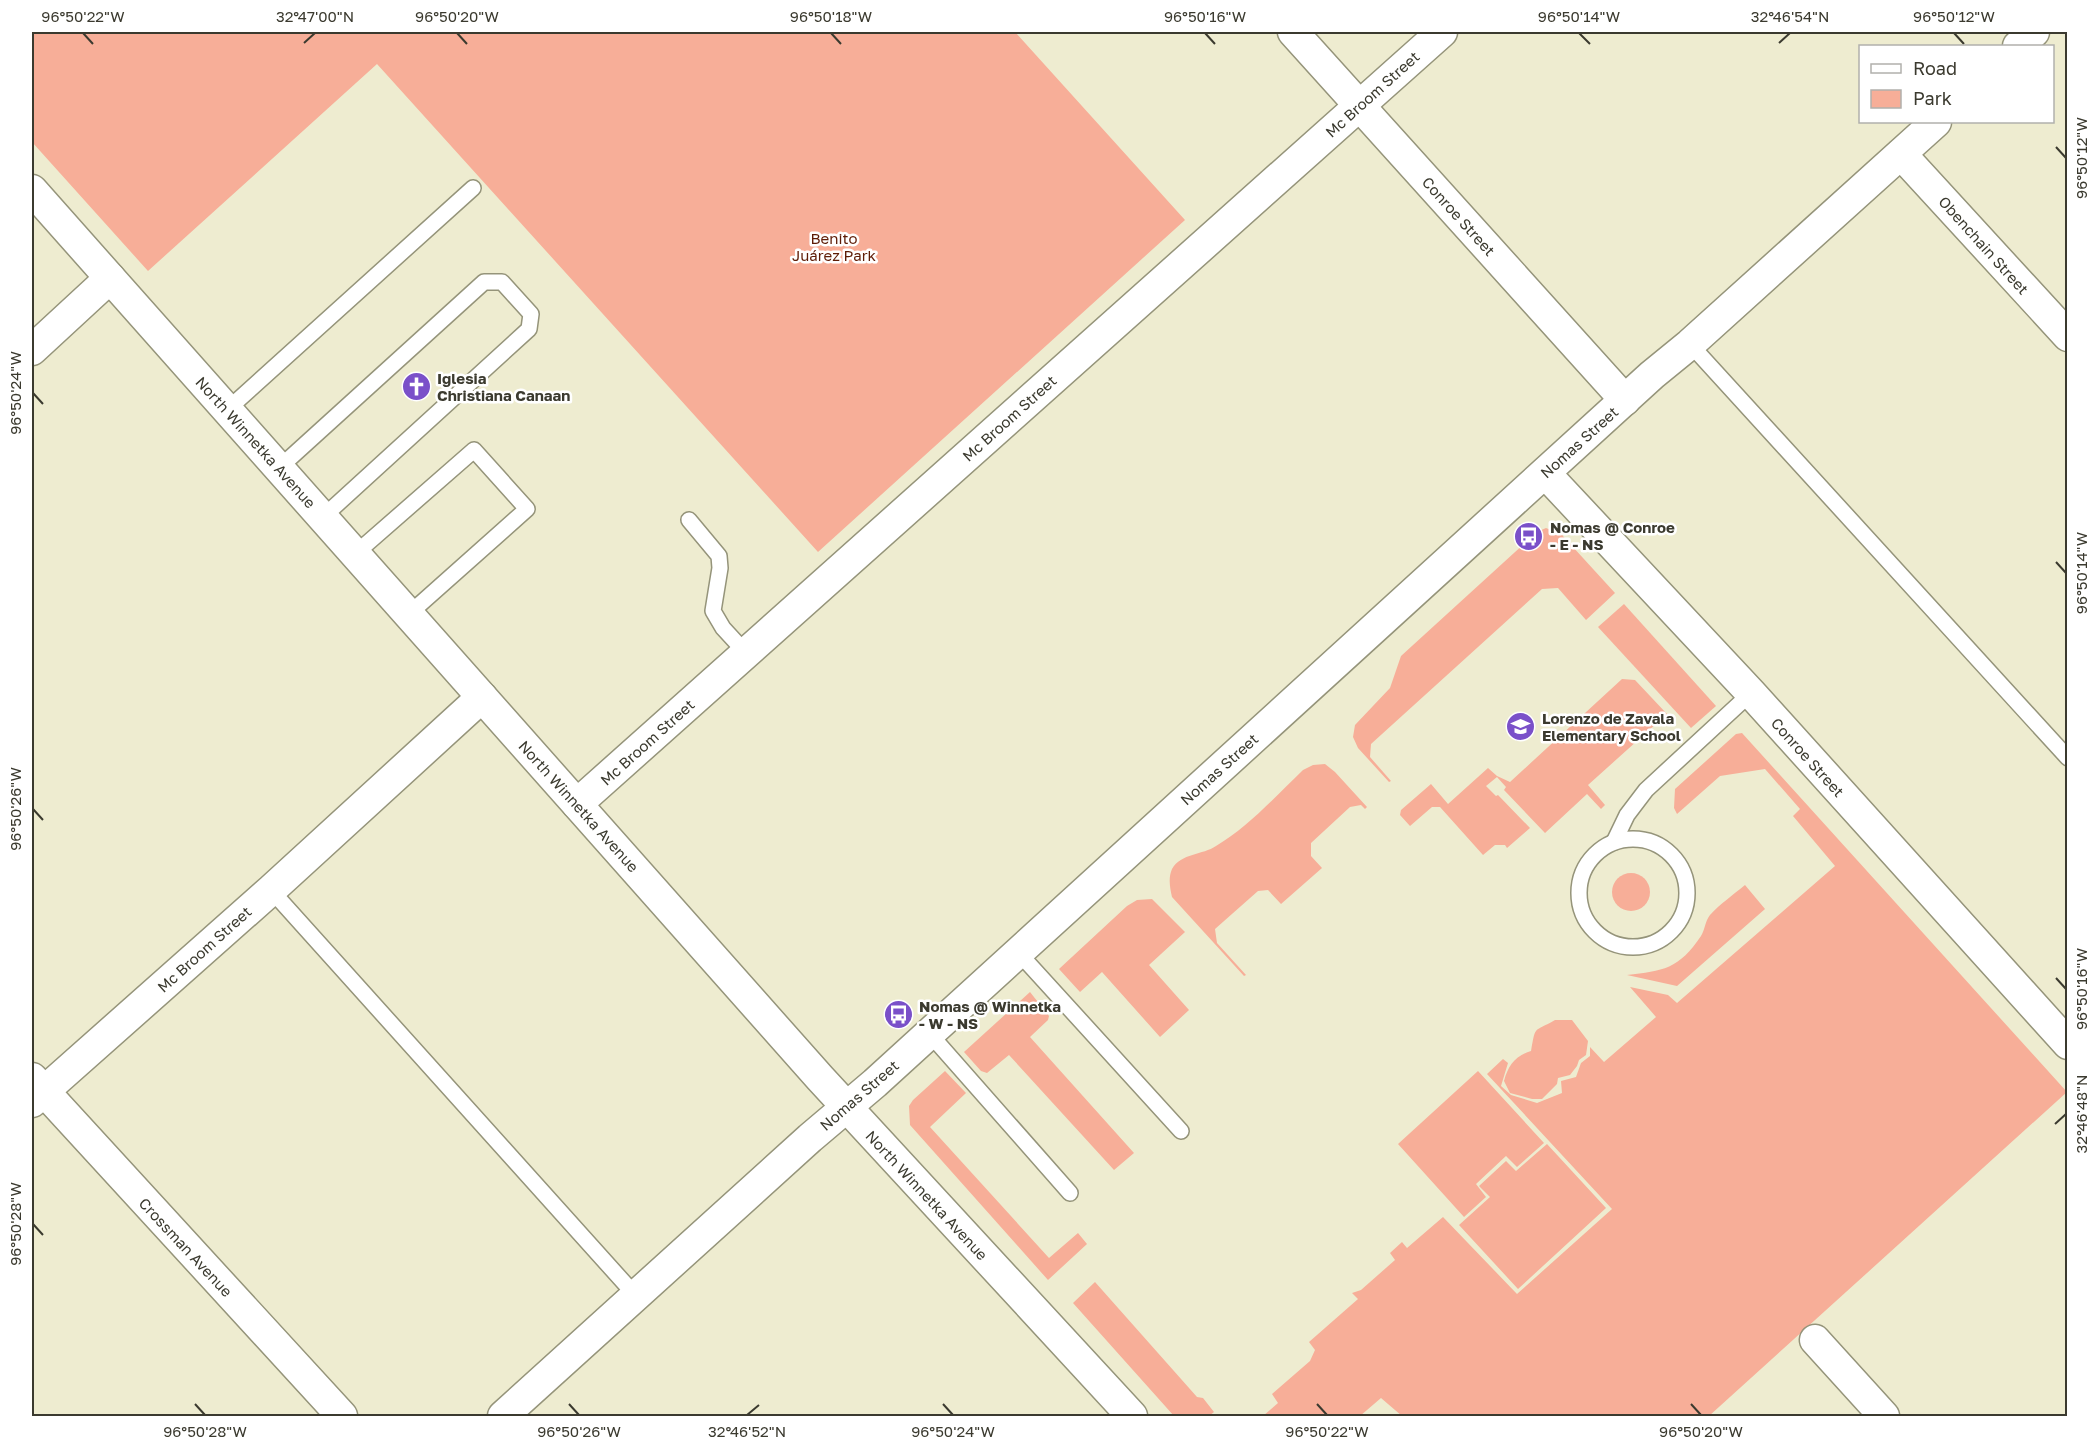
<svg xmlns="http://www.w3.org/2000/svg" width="2099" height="1448" font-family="'Golos Text',sans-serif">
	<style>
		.green { fill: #f7ae98 }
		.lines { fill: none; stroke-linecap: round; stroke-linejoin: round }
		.service-casing { stroke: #95947a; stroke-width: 18 }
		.minor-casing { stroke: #95947a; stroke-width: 33 }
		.service { stroke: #fff; stroke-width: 15 }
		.minor { stroke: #fff; stroke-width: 30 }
		.ticks { fill: none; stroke: #3b3a2f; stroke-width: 2 }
		.labels { text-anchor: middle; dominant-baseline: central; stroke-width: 5; stroke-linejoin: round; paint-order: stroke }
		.street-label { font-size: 15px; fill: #3b3a2f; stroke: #fff }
		.park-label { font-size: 15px; fill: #5e1c06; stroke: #fff }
		.poi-label { font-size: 15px; font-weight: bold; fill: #3b3a2f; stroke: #fff; text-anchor: start }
		.neatline { fill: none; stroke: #3b3a2f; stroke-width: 2 }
		.ticks-label { font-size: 15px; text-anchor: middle; fill: #3b3a2f }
	</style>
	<rect width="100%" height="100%" fill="#eeecd0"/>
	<g class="green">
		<polygon points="32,32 1015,32 1185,220 818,552 377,64 148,271 32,142"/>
		<polygon points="1546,528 1562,535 1615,593 1586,620 1558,588 1542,589 1371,744 1370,757 1391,781 1389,782 1358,748 1353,737 1355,725 1390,688 1401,656 1537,532"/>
		<polygon points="1624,604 1716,706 1691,728 1598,627"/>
		<polygon points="1622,679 1635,680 1667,714 1588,785 1605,805 1601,809 1587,794 1545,833 1504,790 1506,787 1497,777 1486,786 1496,796 1498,795 1530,828 1507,848 1505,845 1495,845 1483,855 1440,807 1432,807 1410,826 1400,815 1401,810 1431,784 1448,804 1488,768 1497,776 1510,782"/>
		<polygon points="1742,733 2067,1092 1709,1416 1402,1416 1381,1398 1360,1416 1263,1416 1278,1403 1272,1394 1310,1361 1315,1350 1309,1342 1358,1299 1352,1293 1361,1290 1395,1260 1390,1253 1402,1242 1407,1248 1443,1217 1517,1294 1612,1209 1487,1074 1503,1059 1508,1063 1501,1086 1511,1095 1537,1103 1562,1093 1561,1081 1576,1077 1581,1063 1590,1056 1590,1047 1604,1062 1656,1017 1630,987 1668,995 1677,1003 1835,866 1793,816 1800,809 1765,769 1720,776 1677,814 1674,808 1675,789 1736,734"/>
		<path d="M1325,764l10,8 32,35 -2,2 -4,-4 -11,2 -39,36v13l11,12 -41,36 -13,-14 -10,1 -43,38 2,14 29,32 -2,1 -72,-79c-2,-9 -4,-19 0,-28 9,-16 31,-14 44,-23 32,-19 60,-50 87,-76l10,-5z"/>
		<circle cx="1631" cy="892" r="19"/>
		<path d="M1745,885l20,24 -88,77 -50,-11c36,-4 52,-6 74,-39 4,-6 4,-15 9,-21 10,-11 23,-20 35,-30z"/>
		<polygon points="1152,899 1185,932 1149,965 1189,1010 1160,1037 1102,972 1080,992 1059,969 1127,906 1137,900"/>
		<polygon points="1030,992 1049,1016 1048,1020 1030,1037 1134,1153 1114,1170 1009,1055 987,1073 981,1071 964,1052"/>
		<path d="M1555,1020h17l16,21 -2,14 -7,5 -2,6 -7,9 -12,3 -1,6 -15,15h-10l-22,-6 -6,-12c4,-15 11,-25 27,-30 5,-27 2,-18 24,-31z"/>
		<polygon points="945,1071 966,1093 930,1127 1049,1258 1078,1233 1087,1244 1048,1280 910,1125 909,1106 913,1100"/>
		<polygon points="1478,1071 1544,1143 1517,1167 1506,1156 1476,1184 1486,1197 1464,1217 1398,1144"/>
		<polygon points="1547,1144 1606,1208 1518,1289 1459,1225 1490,1197 1479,1186 1506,1161 1516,1171"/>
		<polygon points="1095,1282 1197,1397 1203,1398 1214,1412 1209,1416 1174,1416 1073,1303"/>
	</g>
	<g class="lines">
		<defs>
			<g id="service">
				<polyline points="1690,344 2068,758"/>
				<polyline points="227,410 473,188"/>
				<polyline points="279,468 484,282 502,282 531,314 529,329 323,517"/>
				<polyline points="689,520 719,556 720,568 713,611 723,628 746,653"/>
				<polyline points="355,554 474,450 527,509 409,614"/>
				<circle cx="1633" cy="893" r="54"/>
				<polyline points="1614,842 1627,815 1646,790 1751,693"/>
				<polyline points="271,890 637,1297"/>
				<polyline points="1018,952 1181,1131"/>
				<polyline points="929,1033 1070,1193"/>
			</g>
			<g id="minor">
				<polyline points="1293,32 1625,400"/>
				<polyline points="2018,46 2034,32"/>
				<polyline points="1901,154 2068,336"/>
				<polyline points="32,190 820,1078 1132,1416"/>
				<polyline points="32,350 110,278"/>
				<polyline points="1545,473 1751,693 2068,1044"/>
				<polyline points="577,804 1442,32"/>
				<polyline points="32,1078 342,1416"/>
				<polyline points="32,1102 271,890 482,697"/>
				<polyline points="1815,1340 1884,1416"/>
				<polyline points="503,1416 810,1138 875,1083 1652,375 1690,344 1936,122"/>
			</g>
		</defs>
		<use href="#service" class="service-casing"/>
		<use href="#minor" class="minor-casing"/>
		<use href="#service" class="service"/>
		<use href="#minor" class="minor"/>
	</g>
	<path class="ticks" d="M83,33l10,11M457,33l10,11M831,33l10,11M1205,33l10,11M1579,33l11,11M1954,33l10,11M304,43l11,-10M1779,43l11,-10M2056,147l10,11M33,393l10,11M2056,562l10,11M33,809l10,11M2056,978l10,11M2055,1124l11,-10M33,1224l10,11M195,1404l10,11M569,1404l10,11M943,1404l10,11M1317,1404l10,11M1691,1404l10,11M747,1415l12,-10"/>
	<defs>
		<symbol id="church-disc" viewBox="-11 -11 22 22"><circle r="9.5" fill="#7a50c9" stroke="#fff"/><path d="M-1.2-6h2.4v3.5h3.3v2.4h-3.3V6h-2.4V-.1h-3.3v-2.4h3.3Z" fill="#fff"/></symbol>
		<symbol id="bus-disc" viewBox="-11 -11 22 22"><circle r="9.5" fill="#7a50c9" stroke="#fff"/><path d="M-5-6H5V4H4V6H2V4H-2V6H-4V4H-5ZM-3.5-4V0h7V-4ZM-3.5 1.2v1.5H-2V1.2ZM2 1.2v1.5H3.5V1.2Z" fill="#fff"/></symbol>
		<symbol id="school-disc" viewBox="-11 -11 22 22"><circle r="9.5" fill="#7a50c9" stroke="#fff"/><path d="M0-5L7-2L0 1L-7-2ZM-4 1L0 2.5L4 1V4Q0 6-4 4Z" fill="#fff"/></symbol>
	</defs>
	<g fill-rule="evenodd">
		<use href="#church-disc" x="400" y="370" width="33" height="33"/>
		<use href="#bus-disc" x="1512" y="520" width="33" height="33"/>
		<use href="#school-disc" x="1504" y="710" width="33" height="33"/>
		<use href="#bus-disc" x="882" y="998" width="33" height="33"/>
	</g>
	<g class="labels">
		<g class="street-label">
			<text transform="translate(1372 94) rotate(-42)">Mc Broom Street</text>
			<text transform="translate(1459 216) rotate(48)">Conroe Street</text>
			<text transform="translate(1984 245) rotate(48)">Obenchain Street</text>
			<text transform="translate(1009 418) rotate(-42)">Mc Broom Street</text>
			<text transform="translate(256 442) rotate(48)">North Winnetka Avenue</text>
			<text transform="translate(1579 442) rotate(-42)">Nomas Street</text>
			<text transform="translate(647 742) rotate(-42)">Mc Broom Street</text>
			<text transform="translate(1808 757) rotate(48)">Conroe Street</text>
			<text transform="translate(1219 769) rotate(-42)">Nomas Street</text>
			<text transform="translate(579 806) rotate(48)">North Winnetka Avenue</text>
			<text transform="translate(204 949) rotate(-42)">Mc Broom Street</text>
			<text transform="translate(859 1095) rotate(-41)">Nomas Street</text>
			<text transform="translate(927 1195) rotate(47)">North Winnetka Avenue</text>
			<text transform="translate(186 1247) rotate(47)">Crossman Avenue</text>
		</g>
		<g class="park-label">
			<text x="834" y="238">Benito<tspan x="834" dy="17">Juárez Park</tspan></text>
		</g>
		<g class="poi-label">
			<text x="437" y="378">Iglesia<tspan x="437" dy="17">Christiana Canaan</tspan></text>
			<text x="1550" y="527">Nomas @ Conroe<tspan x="1550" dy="17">- E - NS</tspan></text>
			<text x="1542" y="718">Lorenzo de Zavala<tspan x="1542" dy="17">Elementary School</tspan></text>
			<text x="919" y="1006">Nomas @ Winnetka<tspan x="919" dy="17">- W - NS</tspan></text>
		</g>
	</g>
	<rect width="2099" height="1448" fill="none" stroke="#ffffff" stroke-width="66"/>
	<rect x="1859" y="45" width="195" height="78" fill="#ffffff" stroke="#b1b0ac" stroke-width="1.5"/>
	<rect x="1871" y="64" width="30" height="9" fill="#ffffff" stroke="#b1b0ac" stroke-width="1.5"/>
	<text x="1913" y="75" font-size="18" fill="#3b3a2f">Road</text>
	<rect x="1871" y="90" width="30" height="18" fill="#f7ae98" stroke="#b1b0ac" stroke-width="1.5"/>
	<text x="1913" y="105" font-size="18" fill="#3b3a2f">Park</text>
	<rect x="33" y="33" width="2033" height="1382" class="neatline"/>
	<g class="ticks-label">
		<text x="83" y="22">96°50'22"W</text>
		<text x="315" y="22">32°47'00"N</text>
		<text x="457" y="22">96°50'20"W</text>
		<text x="831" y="22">96°50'18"W</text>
		<text x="1205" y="22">96°50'16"W</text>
		<text x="1579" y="22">96°50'14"W</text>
		<text x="1790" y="22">32°46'54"N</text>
		<text x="1954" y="22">96°50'12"W</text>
		<text transform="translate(2082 158) rotate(-90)" y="5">96°50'12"W</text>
		<text transform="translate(16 393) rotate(-90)" y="5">96°50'24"W</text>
		<text transform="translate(2082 573) rotate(-90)" y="5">96°50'14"W</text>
		<text transform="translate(16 809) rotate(-90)" y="5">96°50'26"W</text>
		<text transform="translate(2082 989) rotate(-90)" y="5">96°50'16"W</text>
		<text transform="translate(2082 1114) rotate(-90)" y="5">32°46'48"N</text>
		<text transform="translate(16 1224) rotate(-90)" y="5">96°50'28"W</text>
		<text x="205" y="1437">96°50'28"W</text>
		<text x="579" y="1437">96°50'26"W</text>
		<text x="747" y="1437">32°46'52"N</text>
		<text x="953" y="1437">96°50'24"W</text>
		<text x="1327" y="1437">96°50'22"W</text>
		<text x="1701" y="1437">96°50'20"W</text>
	</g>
</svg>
